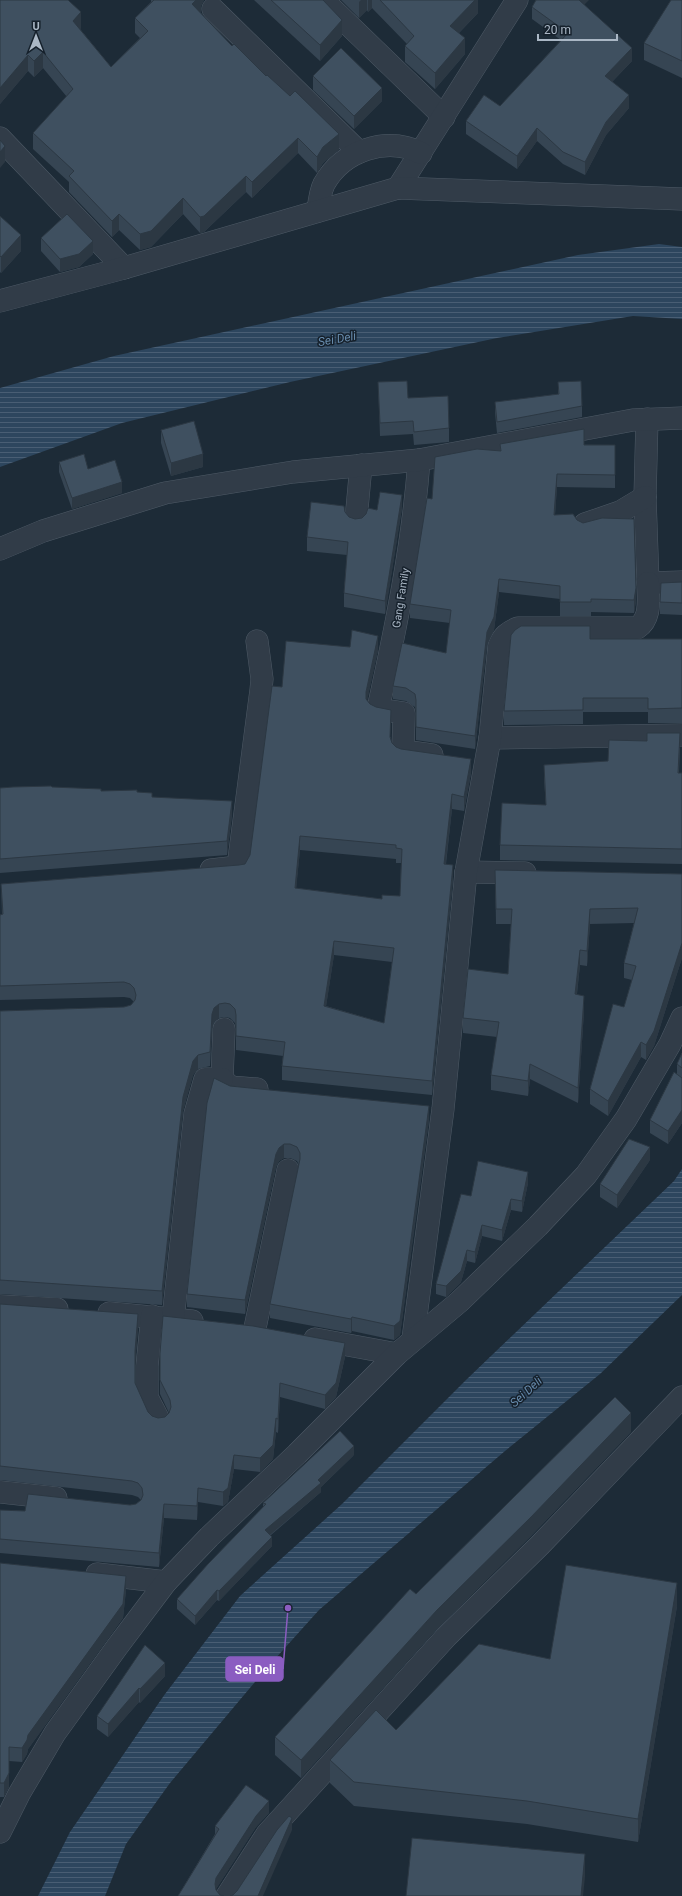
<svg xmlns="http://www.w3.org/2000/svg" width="682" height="1896" font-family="Roboto,sans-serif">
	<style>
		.water { fill: url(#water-rules) }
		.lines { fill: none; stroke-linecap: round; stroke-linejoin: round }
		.minor-casing { stroke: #4e5a66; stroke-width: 23 }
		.minor { stroke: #313c48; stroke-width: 22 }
		.wall { fill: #364553; fill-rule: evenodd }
		.shaded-wall { fill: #2c3843 }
		.building { fill: #3f5060; stroke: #2c3843; fill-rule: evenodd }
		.labels { text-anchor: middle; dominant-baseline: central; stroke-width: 3; stroke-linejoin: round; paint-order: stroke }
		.street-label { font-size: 11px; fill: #aab7c5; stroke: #16212c }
		.water-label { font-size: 12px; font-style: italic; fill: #678bac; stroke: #16212c }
		.leader { fill: none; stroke: #8b5dc1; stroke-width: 1.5 }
		.callout-dot { fill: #8b5dc1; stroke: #16212c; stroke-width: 1.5 }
		.callout { fill: #8b5dc1; stroke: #8b5dc1; stroke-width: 1.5 }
		.callout-label { font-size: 12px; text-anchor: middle; font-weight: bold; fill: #fff }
	</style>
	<defs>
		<pattern id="water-rules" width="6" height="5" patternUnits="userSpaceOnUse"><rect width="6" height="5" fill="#2d465e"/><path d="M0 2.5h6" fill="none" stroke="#495e74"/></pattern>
	</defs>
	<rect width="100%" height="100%" fill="#1d2b37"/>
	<g class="water">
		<polygon points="659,244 682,247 682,319 633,316 497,338 290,382 122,423 0,467 0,388 114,356 578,255"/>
		<polygon points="682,1169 682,1295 600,1374 505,1451 319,1610 265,1670 170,1783 126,1844 105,1896 38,1896 70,1832 165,1694 240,1596 342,1504 467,1379 674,1181"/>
	</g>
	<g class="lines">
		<defs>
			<g id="minor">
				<polyline points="323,0 444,117"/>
				<polyline points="213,9 359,152"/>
				<polyline points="0,138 124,268"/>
				<polyline points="398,188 517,0"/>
				<path d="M318,211c1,-9 2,-19 6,-27 19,-34 63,-48 97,-31"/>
				<polyline points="0,301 124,268 398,188 682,199"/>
				<polyline points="647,419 645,497 648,583 682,582"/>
				<path d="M419,460c-6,84 -23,167 -41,249l26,4 -1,38 29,4"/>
				<polyline points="356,520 361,465"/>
				<polyline points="585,524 620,512 645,497"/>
				<polyline points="0,549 43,531 165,493 293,472 419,460 633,420 682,418"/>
				<polyline points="490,738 682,735"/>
				<polyline points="211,870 238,867 261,690 262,679 257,641"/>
				<polyline points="466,872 525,873"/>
				<polyline points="224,1029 222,1079 231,1087 257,1089"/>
				<polyline points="0,1306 57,1309"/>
				<polyline points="109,1313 192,1321"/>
				<polyline points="152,1316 147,1366 147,1397 159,1420"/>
				<polyline points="173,1319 195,1114 205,1079 222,1079"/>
				<polyline points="255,1328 288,1170"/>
				<polyline points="315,1339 397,1354"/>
				<path d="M413,1339l30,-230 23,-237 24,-134 9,-92c4,-10 9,-14 19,-18h119c15,-10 11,-29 11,-45"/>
				<polyline points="0,1492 56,1498"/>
				<polyline points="97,1574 166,1582"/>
				<polyline points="0,1832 19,1794 55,1733 117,1647 166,1582 209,1537 297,1454 397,1354 459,1302 538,1226 586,1175 626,1119 670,1044 682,1018"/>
				<polyline points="227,1896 267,1834 446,1637 540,1545 682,1397"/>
			</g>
		</defs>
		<use href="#minor" class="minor-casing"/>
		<use href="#minor" class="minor"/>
	</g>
	<g class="wall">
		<polygon points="0,0 81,28 80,29 111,67 140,38 135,33 135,18 151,2 151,0 204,0 201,6 201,11 200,12 232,46 339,150 323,163 317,173 298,153 252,198 246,192 204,232 200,233 183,214 151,247 140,250 119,230 112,237 69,192 69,182 33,149 33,133 67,97 43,68 34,77 28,71 0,104"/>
		<polygon points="254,0 323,0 342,36 320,61"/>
		<polygon points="341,0 478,0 478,13 459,33 465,54 435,89 405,62 405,46 407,44 372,8 368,12 367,10 359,18"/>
		<polygon points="682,0 682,78 644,60 644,43"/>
		<polygon points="584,5 632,61 612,82 629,108 606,135 585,175 563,164 537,141 517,169 466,134 466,121 500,106 561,40 532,19 532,7"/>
		<polygon points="313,76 382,101 354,129 313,90"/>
		<polygon points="0,216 21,251 1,273 0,272"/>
		<polygon points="41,238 93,254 79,267 60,272 41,251"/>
		<polygon points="378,382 408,398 449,428 449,442 414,445 413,434 380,436"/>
		<polygon points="558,382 582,406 582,417 497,433 495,413 495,402 558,394"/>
		<polygon points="161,430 203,467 171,476 161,443"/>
		<polygon points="500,444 615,445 615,488 557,487 555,515 577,520 636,601 634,613 591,612 591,616 560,616 560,599 499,592 494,630 487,645 475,749 416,740 416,712 415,707 406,701 393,699 393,686 446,653 450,623 410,618 410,604 432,499 500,451"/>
		<polygon points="59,462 122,493 72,509 59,472"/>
		<polygon points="402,508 385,614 344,607 344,593 347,555 307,551 307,537 345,512 349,517 355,519"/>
		<polygon points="682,582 682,615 660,614 660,602"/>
		<polygon points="590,639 682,639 682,723 648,723 648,712 583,712 583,724 504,725 504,711"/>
		<path d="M378,650l-11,50 24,38 1,5 4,4 75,26 -7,38 -12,-2 -6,55 7,15 -21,216 -150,-15v-14l1,-10 -47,-6v-22l-1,-5 -5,-5 -5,-1 -6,1 -5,4 -2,6 -2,38 -12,3 -5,6 -10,36 -21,194 -162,-11v-283l124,-4 7,-2 3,-3 -4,-4 -6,-1 -124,3v-85l2,-1 -1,-30 238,-19 6,-1 5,-9 32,-168zM300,850l96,9v4h5l-1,33 -18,3 -86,-11zM334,955l58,7 -8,61 -58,-17z"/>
		<polygon points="680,748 679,773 682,773 682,864 500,860 500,845 546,805 544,780 544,765 608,761"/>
		<polygon points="52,787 101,791 137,792 152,797 232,815 227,855 0,873 0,788"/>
		<polygon points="495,870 682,874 682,958 654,1046 646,1060 641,1057 608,1116 590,1104 590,1089 624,1007 632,980 624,978 624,963 634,923 590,924 587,966 580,965 577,994 584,1011 578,1103 530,1079 528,1096 491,1090 491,1075 497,1037 463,1033 463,1018 508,974 511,924 496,924"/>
		<polygon points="682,1053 682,1123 668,1144 650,1133 650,1120 677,1074 677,1064"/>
		<polygon points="230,1086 429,1120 400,1335 394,1340 352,1331 351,1333 270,1318 270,1304 299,1165 297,1161 290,1158 284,1158 279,1161 276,1167 245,1314 187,1307 187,1294"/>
		<polygon points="650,1160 617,1208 600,1197 600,1184"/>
		<polygon points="528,1183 522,1212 511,1210 502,1241 482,1236 475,1263 467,1261 461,1282 446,1297 436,1294 436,1284 471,1196"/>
		<polygon points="0,1304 138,1328 135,1365 135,1383 148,1412 152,1416 158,1418 165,1417 169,1413 160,1394 160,1353 345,1357 336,1397 325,1409 280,1397 278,1433 276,1432 273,1459 260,1472 234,1469 228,1502 223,1506 198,1502 197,1520 164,1518 159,1567 0,1553 0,1510 25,1511 130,1505 136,1504 141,1500 138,1497 132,1495 0,1480"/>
		<polygon points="631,1432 531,1536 437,1629 301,1778 275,1755 275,1737 416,1594"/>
		<polygon points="354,1455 321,1487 321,1492 271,1535 272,1546 219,1601 217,1600 195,1625 177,1609 177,1599 263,1507 263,1503"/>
		<polygon points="0,1563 126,1590 123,1618 28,1749 27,1754 22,1762 9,1761 9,1787 4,1797 0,1797"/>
		<polygon points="677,1606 638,1842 527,1824 354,1806 330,1783 330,1760 550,1659"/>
		<polygon points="165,1663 165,1676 140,1703 139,1702 108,1737 97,1729 97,1716"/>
		<polygon points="269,1813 256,1827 216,1889 216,1890 220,1895 178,1896 215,1834 215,1826"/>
	</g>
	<g class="shaded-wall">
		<polygon points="196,0 204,0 201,6 201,11 192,20 192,4"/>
		<polygon points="361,0 367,0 367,10 359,18 359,2"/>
		<polygon points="368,0 372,0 372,8 368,12"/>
		<polygon points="475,0 478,0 478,13 450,42 450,26"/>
		<polygon points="577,0 589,0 577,12"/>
		<polygon points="81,12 81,28 73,37 73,21"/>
		<polygon points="342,20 342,36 320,61 320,45"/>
		<polygon points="465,38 465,54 435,89 435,73"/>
		<polygon points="632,48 632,61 605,89 605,76"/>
		<polygon points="43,52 43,68 34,77 34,61"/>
		<polygon points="28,55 28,71 0,104 0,88"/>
		<polygon points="382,88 382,101 354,129 354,116"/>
		<polygon points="629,95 629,108 606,135 585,175 585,162 606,122"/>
		<polygon points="537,128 537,141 517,169 517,156"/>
		<polygon points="339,134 339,150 323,163 317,173 317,157 323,147"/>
		<polygon points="298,138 298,153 252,198 252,182"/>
		<polygon points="5,146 5,162 0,168 0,152"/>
		<polygon points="246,176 246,192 204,232 200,233 200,217"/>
		<polygon points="183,198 183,214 151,247 140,250 140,234"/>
		<polygon points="119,214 119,230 112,237 112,221"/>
		<polygon points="21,235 21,251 1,273 1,257"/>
		<polygon points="93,241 93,254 79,267 60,272 60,259"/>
		<polygon points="203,454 203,467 171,476 171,463"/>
		<polygon points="557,474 557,487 554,528 554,515"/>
		<polygon points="122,482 122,493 72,509 72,498"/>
		<polygon points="402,495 402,508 385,614 385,601"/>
		<polygon points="499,579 499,592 494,630 487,645 475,749 475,736 487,632"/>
		<polygon points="636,588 636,601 634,613 634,600"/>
		<polygon points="378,636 378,650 366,706 366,692"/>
		<polygon points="471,759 471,773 464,811 464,797"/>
		<polygon points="452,794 452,809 444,878 444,864"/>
		<polygon points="232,801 232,815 227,855 227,841"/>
		<polygon points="300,836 300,850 295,902 295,888"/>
		<polygon points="453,865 453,879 432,1095 432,1081"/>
		<polygon points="590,909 590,924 587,966 587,951"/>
		<polygon points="334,941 334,955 324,1020 324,1006"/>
		<polygon points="682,943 682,958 654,1046 646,1060 646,1045"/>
		<polygon points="580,950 580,965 575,1009 575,994"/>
		<polygon points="584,996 584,1011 578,1103 578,1088"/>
		<polygon points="219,1004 219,1018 214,1022 212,1028 210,1066 212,1014 214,1008"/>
		<polygon points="641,1042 641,1057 608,1116 608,1101"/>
		<polygon points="198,1055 198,1069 193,1075 183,1111 162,1305 162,1291 183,1097 193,1061"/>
		<polygon points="530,1064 530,1079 528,1096 528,1081"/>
		<polygon points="429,1106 429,1120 400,1335 394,1340 394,1326"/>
		<polygon points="682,1110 682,1123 668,1144 668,1131"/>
		<polygon points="284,1144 284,1158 279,1161 276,1167 245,1314 245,1300 276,1154 279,1148"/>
		<polygon points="650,1147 650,1160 617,1208 617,1195"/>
		<polygon points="528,1172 528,1183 522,1212 522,1201"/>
		<polygon points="511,1199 511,1210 502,1241 502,1230"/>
		<polygon points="482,1225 482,1236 475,1263 475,1252"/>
		<polygon points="467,1250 467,1261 461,1282 446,1297 446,1286"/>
		<polygon points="138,1314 138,1328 135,1365 135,1351"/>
		<polygon points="352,1317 352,1331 351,1333 351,1319"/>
		<polygon points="345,1343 345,1357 336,1397 325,1409 325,1395"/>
		<polygon points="280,1383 280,1397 278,1433 278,1419"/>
		<polygon points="631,1413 631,1432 531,1536 437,1629 301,1778 301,1760 437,1610"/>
		<polygon points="276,1418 276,1432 273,1459 260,1472 260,1458"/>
		<polygon points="354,1446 354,1455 321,1487 321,1492 265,1539 265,1530"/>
		<polygon points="234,1455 234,1469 228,1502 223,1506 223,1492"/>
		<polygon points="198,1488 198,1502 197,1520 197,1506"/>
		<polygon points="164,1504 164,1518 159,1567 159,1553"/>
		<polygon points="272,1537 272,1546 219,1601 219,1591"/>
		<polygon points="126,1576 126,1590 123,1618 28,1749 27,1754 22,1762 22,1748 28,1735"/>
		<polygon points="677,1583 677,1606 638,1842 638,1819"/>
		<polygon points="217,1590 217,1600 195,1625 195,1616"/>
		<polygon points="165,1663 165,1676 140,1703 140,1689"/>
		<polygon points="139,1688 139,1702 108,1737 108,1724"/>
		<polygon points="9,1747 9,1787 4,1797 4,1783"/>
		<polygon points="269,1801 269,1813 256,1827 216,1889 215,1896 215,1884 216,1878 256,1816"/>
		<polygon points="292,1818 292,1830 263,1896 258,1896"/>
		<polygon points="585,1854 585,1877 583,1896 581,1896"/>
	</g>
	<g class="building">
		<polygon points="0,0 68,0 81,12 73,21 111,67 148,31 135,18 154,0 196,0 192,4 232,46 234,44 266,76 267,75 290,96 295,91 339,134 323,147 317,157 298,138 252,182 246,176 204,216 200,217 183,198 151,231 140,234 119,214 112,221 69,176 74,171 33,133 73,89 43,52 34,61 28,55 0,88"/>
		<polygon points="271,0 323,0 342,20 320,45"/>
		<polygon points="380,0 475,0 450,26 465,38 435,73 405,46 414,36"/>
		<polygon points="536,0 579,0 632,48 605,76 629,95 606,122 585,162 563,152 537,128 517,156 466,121 484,95 500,106 568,33 532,7"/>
		<polygon points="671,0 682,0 682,61 644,43"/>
		<polygon points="341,48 382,88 354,116 313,76"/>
		<polygon points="0,140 5,146 0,152"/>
		<polygon points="67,214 93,241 79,254 60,259 41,238"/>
		<polygon points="0,216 21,235 1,257 0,256"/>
		<polygon points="407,381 408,398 448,396 449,428 414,432 413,421 380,423 378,382"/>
		<polygon points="581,381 582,406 497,422 495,402 559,394 558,382"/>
		<polygon points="194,421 203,454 171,463 161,430"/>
		<polygon points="584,429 584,445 615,445 615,475 557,474 554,515 573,514 577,520 583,523 602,518 634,519 636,588 634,600 591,599 591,602 560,602 560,586 499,579 494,617 487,632 475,736 416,727 416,700 415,694 406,688 393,686 402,643 446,653 451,610 410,604 427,498 432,499 435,457 477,449 501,451 500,444"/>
		<polygon points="84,454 88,469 115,460 122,482 72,498 59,462"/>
		<polygon points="380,492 402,495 385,601 344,593 348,542 307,537 311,502 344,506 345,512 349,517 355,519 362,518 366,514 368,508 377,510"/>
		<polygon points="682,582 682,603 660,602 661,583"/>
		<polygon points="521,626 590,626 590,639 682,639 682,708 648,709 648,698 583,698 583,710 504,711 511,635 515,630"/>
		<path d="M352,630l26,6 -12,56v7l4,5 6,3 15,3 -1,27 2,6 4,4 5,2 70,10 -7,38 -12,-3 -8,70 9,1 -21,216 -150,-15 3,-24 -49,-6v-21l-1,-6 -5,-5 -5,-1 -6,1 -5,4 -2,6 -2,38 -12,3 -5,6 -10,36 -21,194 -162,-11v-269l124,-4 7,-2 4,-5 1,-5 -2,-7 -4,-4 -6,-2 -124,4v-71l3,-1 -2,-30 238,-19 6,-1 5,-9 22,-169 10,1 4,-46 64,6zM300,836l96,9v3l6,1 -2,47 -18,-1v4l-87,-11zM334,941l60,7 -10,75 -60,-17z"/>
		<polygon points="647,733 680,733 678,773 682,773 682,849 500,845 502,803 546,805 544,765 608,761 609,740 647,741"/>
		<polygon points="51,786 52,787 101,789 101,791 137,790 137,792 152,793 152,797 232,801 227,841 0,859 0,788 13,787"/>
		<polygon points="495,870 682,874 682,943 654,1031 646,1045 641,1042 608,1101 590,1089 613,1004 624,1007 636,966 624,963 638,908 590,909 587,951 580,950 575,994 584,996 578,1088 530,1064 528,1081 491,1075 499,1022 463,1018 468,969 508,974 512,909 496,909"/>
		<polygon points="682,1053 682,1068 677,1064"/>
		<polygon points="674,1072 682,1078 682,1110 668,1131 650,1120"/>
		<polygon points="214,1078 230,1086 429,1106 400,1321 394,1326 352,1317 351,1319 270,1304 300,1159 300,1153 297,1147 290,1144 284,1144 279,1148 276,1154 245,1300 187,1294 207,1103"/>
		<polygon points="629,1139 650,1147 617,1195 600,1184"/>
		<polygon points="478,1161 528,1172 522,1201 511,1199 502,1230 482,1225 475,1252 467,1250 461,1271 446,1286 436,1284 461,1194 471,1196"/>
		<polygon points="0,1304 138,1314 135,1351 135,1383 148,1412 152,1416 158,1418 165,1417 169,1413 171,1407 170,1400 160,1380 160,1353 163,1316 253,1326 345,1343 336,1383 325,1395 280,1383 278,1419 276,1418 273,1445 260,1458 234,1455 228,1488 223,1492 198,1488 197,1506 164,1504 159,1553 0,1539 0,1510 25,1511 28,1494 130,1505 136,1504 141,1500 143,1495 142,1488 138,1483 132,1481 0,1466"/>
		<polygon points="615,1397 631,1413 531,1517 437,1610 301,1760 275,1737 410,1589 416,1594"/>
		<polygon points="340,1431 354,1446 318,1480 321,1483 265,1530 272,1537 219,1591 217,1590 195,1616 177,1599 208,1564 266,1504 263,1503"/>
		<polygon points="0,1563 126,1576 123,1604 28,1735 27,1740 22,1748 9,1747 9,1773 4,1783 0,1783"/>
		<polygon points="566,1565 677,1583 638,1819 527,1801 354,1782 330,1760 376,1710 396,1730 479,1644 550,1659"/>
		<polygon points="145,1645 165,1663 140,1689 139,1688 108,1724 97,1716"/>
		<polygon points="246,1785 269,1801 256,1816 216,1878 215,1884 216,1890 220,1895 224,1896 178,1896 219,1829 215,1826"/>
		<polygon points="289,1816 292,1818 258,1896 230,1896 233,1895 237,1891 277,1830"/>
		<polygon points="412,1838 585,1854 581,1896 406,1896"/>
	</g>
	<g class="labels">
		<g class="street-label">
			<text transform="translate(401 598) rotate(-81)">Gang Family</text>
		</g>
		<g class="water-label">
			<text transform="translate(337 339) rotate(-10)">Sei Deli</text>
			<text transform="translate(526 1392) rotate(-42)">Sei Deli</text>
		</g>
	</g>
	<path class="leader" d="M288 1608L283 1669"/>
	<circle class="callout-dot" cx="288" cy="1608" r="4"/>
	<rect class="callout" x="226" y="1657" width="57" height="24" rx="4"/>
	<g class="callout-label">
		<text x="255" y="1674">Sei Deli</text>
	</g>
	<g transform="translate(36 36)" stroke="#16212c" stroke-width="3" paint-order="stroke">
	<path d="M0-3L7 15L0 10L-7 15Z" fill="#aab7c5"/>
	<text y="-6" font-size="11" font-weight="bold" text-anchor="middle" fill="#aab7c5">U</text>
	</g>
	<path d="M538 34v6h79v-6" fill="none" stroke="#aab7c5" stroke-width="2"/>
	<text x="544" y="34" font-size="12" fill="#aab7c5" stroke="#16212c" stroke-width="3" paint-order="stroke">20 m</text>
</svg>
